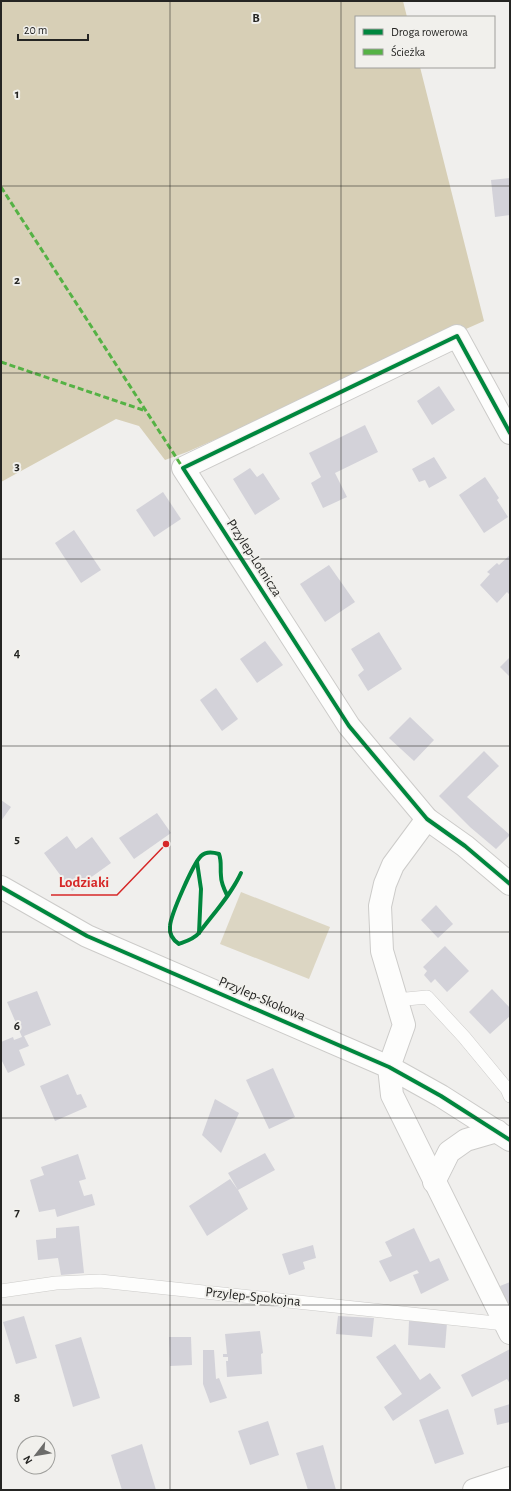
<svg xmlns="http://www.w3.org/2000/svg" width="511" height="1491" font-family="'Alegreya Sans',sans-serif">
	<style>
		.green { fill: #dcd6c3 }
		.forest { fill: #d7cfb6 }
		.building { fill: #d3d2d9 }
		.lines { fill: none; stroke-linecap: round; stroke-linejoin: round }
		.lane-casing { stroke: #cccbc9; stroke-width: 14 }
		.street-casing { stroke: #cccbc9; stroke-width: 24 }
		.lane { stroke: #fdfdfc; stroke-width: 13 }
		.street { stroke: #fdfdfc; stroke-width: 22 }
		.quiet { stroke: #55b245; stroke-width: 3; stroke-dasharray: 6 3; stroke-linecap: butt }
		.cycleway-casing { stroke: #f1f0ec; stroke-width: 6 }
		.cycleway { stroke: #00873e; stroke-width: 4 }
		.grid { fill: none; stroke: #252523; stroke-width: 1; stroke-opacity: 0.55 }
		.labels { text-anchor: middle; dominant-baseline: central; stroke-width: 4; stroke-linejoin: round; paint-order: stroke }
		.street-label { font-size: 14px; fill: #252523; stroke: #f1f0ec }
		.grid-label { font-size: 13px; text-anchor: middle; font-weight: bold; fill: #252523; stroke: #f1f0ec; stroke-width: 4; stroke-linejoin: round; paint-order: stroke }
		.leader { fill: none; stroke: #d62828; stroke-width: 1.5 }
		.callout-dot { fill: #d62828; stroke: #f1f0ec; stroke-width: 1.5 }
		.callout-label { font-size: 15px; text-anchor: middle; font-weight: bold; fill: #d62828; stroke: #f1f0ec; stroke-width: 4; stroke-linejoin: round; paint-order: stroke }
	</style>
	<rect width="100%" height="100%" fill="#f0efed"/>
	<polygon class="green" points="241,892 330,927 309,979 220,944"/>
	<polygon class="forest" points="1,1 403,1 407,17 356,17 356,67 420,67 484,321 187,452 165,460 139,426 116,419 1,482"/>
	<g class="building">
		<polygon points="510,178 510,215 495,217 491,180"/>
		<polygon points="439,386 455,410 432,425 417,401"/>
		<polygon points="365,425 378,452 335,473 347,497 323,508 311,483 321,477 309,453"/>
		<polygon points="434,457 447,478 429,488 425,480 419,482 412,469"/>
		<polygon points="250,468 257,477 263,473 280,499 255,515 233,479"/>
		<polygon points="485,477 499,498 497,500 508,517 484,533 459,495"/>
		<polygon points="163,492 181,519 154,537 136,510"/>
		<polygon points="74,530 101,570 81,583 55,543"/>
		<polygon points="510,555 510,595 507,592 497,603 480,585 490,574 487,572 497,563 499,565"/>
		<polygon points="329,565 355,602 325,622 300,584"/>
		<polygon points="379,632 402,669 368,691 358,675 364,670 351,649"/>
		<polygon points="265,641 283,665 257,683 240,659"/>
		<polygon points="510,657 510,677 500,667"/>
		<polygon points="216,688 238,719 222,731 200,700"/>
		<polygon points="410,717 434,740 414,761 389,738"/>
		<polygon points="484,751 499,766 467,797 510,835 496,849 470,827 439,796"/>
		<polygon points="1,800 11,807 1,821"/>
		<polygon points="157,813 171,833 134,859 119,838"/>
		<polygon points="67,836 76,849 92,837 111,863 72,891 44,853"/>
		<polygon points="436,905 453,924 438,938 421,920"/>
		<polygon points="445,946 469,971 447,992 435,979 431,983 424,975 427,971 423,967"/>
		<polygon points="492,989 510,1008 510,1016 490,1034 469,1012"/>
		<polygon points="37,991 51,1025 24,1036 29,1046 19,1050 25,1065 8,1073 1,1059 1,1042 13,1037 14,1040 22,1037 7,1002"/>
		<polygon points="273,1068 295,1117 269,1129 246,1080"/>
		<polygon points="68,1074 77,1095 81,1094 87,1107 55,1121 40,1086"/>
		<polygon points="215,1099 239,1113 221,1153 202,1135"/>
		<polygon points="265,1153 275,1170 238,1190 248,1209 207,1236 189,1206 230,1179 238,1190 228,1173"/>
		<polygon points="78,1154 86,1179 79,1181 84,1196 92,1194 95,1205 57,1217 55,1209 39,1212 30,1180 44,1175 41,1167"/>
		<polygon points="79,1226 84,1273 61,1275 58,1258 38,1260 36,1240 56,1238 56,1228"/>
		<polygon points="414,1228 430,1262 439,1258 449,1280 421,1294 413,1275 419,1273 417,1270 390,1282 379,1261 392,1256 385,1242"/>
		<polygon points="313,1245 316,1258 303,1262 305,1269 289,1275 282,1254"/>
		<polygon points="510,1282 510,1309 500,1286"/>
		<polygon points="24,1316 37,1358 16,1364 3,1322"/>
		<polygon points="338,1316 374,1318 372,1337 336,1334"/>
		<polygon points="409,1321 447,1323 445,1348 408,1345"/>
		<polygon points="260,1331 263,1353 261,1354 262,1374 227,1377 226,1361 228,1361 228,1357 223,1357 223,1354 227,1354 225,1334"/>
		<polygon points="81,1337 100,1398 73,1407 55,1345"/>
		<polygon points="169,1337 191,1337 192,1365 170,1366"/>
		<polygon points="395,1344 420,1380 430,1373 441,1388 393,1421 384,1407 402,1394 376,1357"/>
		<polygon points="510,1349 510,1384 507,1379 472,1397 461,1375"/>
		<polygon points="203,1350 214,1350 216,1379 219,1378 227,1398 210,1403 203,1384"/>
		<polygon points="510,1404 510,1422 497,1425 494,1409"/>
		<polygon points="448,1409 464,1454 435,1464 419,1420"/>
		<polygon points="268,1421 279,1455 250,1465 238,1431"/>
		<polygon points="142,1444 156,1490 122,1490 111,1455"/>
		<polygon points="323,1445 336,1490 308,1490 296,1453"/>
	</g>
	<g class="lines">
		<defs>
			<g id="lane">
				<polyline points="396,1000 427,997 464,1037 507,1089 510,1096"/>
				<polyline points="1,1291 56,1283 100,1281 505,1324"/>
			</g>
			<g id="street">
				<polyline points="510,433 457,336 183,468 349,726 427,819 465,846 510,884"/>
				<polyline points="427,819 393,865 385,884 380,906 382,951 404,1025 389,1067 392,1095 510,1333"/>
				<polyline points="1,887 87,936 389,1067 441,1096 510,1140"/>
				<polyline points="434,1182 449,1152 466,1140 497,1131"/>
				<polyline points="474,1490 510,1478"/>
			</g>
		</defs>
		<use href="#lane" class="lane-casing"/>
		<use href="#street" class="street-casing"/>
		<use href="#lane" class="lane"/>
		<use href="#street" class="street"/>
		<g class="quiet">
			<polyline points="1,187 183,468"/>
			<polyline points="1,362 146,411"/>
		</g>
		<defs>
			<g id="cycleway">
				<polyline points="510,433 457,336 183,468 349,726 427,819 465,846 510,884"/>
				<polyline points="197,862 201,889 199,933"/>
				<polyline points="1,887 87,936 389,1067 441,1096 510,1140"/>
				<path d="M227,895c-3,-6 -6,-12 -6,-19 -1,-8 1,-14 -2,-22 -6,-2 -13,-3 -18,2 -8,8 -30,58 -31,70 -1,8 3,14 9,18 8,-3 15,-5 20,-11 14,-19 32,-38 42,-60"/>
			</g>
		</defs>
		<use href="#cycleway" class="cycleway-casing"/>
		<use href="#cycleway" class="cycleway"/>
	</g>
	<path class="grid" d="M170,1v1489M341,1v1489M1,186h509M1,373h509M1,559h509M1,746h509M1,932h509M1,1118h509M1,1305h509"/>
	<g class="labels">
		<g class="street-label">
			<text transform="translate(254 558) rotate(57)">Przylep-Lotnicza</text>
			<text transform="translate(262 999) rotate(23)">Przylep-Skokowa</text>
			<text transform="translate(253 1297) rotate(6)">Przylep-Spokojna</text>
		</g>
	</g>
	<g class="grid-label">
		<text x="256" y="22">B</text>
		<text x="17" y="98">1</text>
		<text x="17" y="284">2</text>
		<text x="17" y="470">3</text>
		<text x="17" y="657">4</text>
		<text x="17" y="843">5</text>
		<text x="17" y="1030">6</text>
		<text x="17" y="1216">7</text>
		<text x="17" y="1402">8</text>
	</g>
	<path class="leader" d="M166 844L117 895H51"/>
	<circle class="callout-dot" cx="166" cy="844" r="4"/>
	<g class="callout-label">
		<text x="84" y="887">Lodziaki</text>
	</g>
	<rect width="511" height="1491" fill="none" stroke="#252523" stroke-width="4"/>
	<rect x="355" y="16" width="140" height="52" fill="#f1f0ec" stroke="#9f9f9c"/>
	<rect x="363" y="29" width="20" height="6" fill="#00873e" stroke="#9f9f9c"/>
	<text x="391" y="36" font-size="12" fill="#252523">Droga rowerowa</text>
	<rect x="363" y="49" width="20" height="6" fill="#55b245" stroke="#9f9f9c"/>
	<text x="391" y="56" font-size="12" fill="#252523">Ścieżka</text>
	<g transform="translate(36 1455) rotate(239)"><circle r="19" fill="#f1f0ec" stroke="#9f9f9c"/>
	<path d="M0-3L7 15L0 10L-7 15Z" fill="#6c6c6a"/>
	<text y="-6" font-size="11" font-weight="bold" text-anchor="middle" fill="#252523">N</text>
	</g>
	<path d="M18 34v6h70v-6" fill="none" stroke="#252523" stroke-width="2"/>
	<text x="24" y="34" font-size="12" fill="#252523" stroke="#f1f0ec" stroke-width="3" paint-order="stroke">20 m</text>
</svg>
